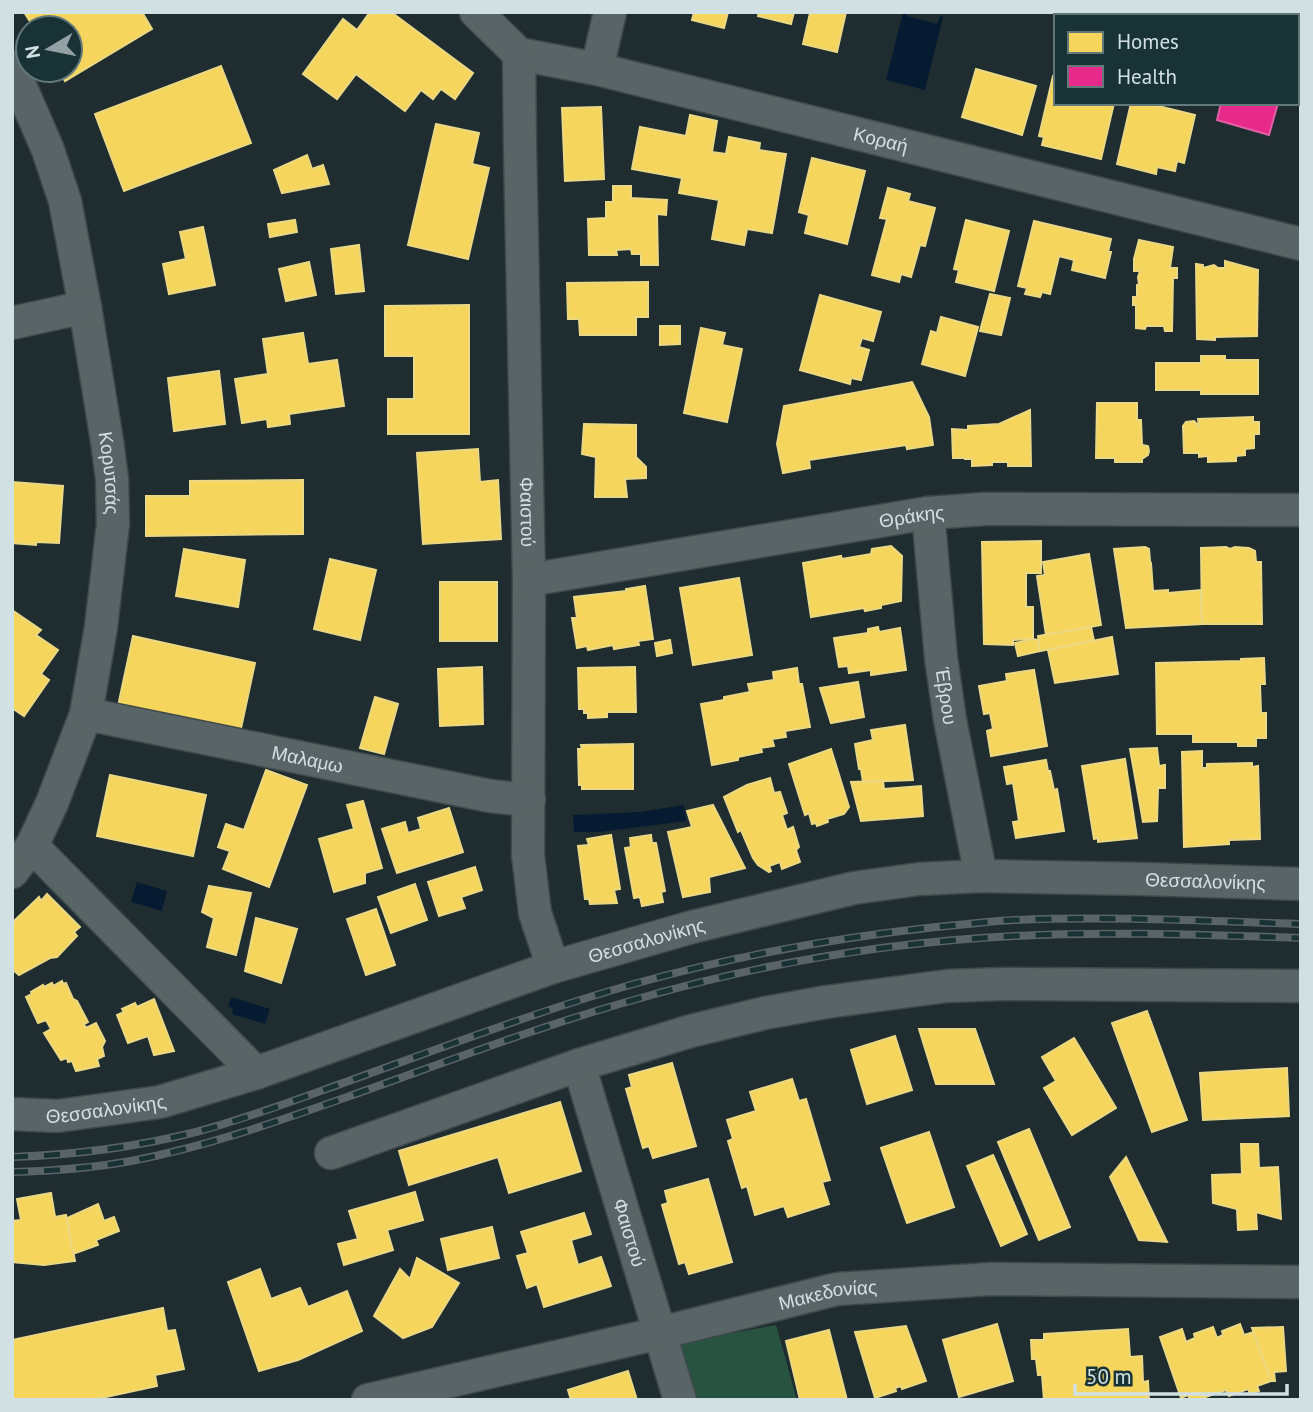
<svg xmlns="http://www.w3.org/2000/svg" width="1313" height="1412" font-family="'PT Sans',sans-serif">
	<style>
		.green { fill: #295341 }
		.water { fill: #061b32 }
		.homes { fill: #f6d55c; stroke: #ebd884; stroke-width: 2 }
		.health { fill: #e7298a; stroke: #e060a4; stroke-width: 2 }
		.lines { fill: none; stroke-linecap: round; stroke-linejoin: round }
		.service-casing { stroke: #3e494b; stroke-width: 19 }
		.minor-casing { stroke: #3e494b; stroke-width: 35 }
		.service { stroke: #596466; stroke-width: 16 }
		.minor { stroke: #596466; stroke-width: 32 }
		.rail-casing { stroke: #5a6466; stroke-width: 8 }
		.rail { stroke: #193236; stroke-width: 5; stroke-dasharray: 16; stroke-linecap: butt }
		.labels { text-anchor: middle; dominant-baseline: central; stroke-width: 7; stroke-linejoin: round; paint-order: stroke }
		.street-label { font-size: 19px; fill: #d1e0e2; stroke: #193236 }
	</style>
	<rect width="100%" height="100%" fill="#1f2d30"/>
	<polygon class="green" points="776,1325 797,1400 696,1400 678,1343"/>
	<g class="water">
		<polygon points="903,12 907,12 907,16 937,24 940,16 943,17 925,90 886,80"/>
		<polygon points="684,805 686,821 600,832 574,832 573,815 640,812"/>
		<polygon points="137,882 167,891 162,911 131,902"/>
		<polygon points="231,997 270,1009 265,1024 232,1014 233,1008 228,1007"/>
	</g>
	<g class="homes">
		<polygon points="24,12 142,12 152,29 65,81 59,70 70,70 70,28 34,28"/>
		<polygon points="370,12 391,12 473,73 455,99 441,89 433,99 421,90 405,111 356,74 337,99 303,74 343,19 357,30"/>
		<polygon points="694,12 728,12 724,28 692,20"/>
		<polygon points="759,12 794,12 791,24 758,16"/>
		<polygon points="805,12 846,12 837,52 803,44 810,13"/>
		<polygon points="1084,12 1226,12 1225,16 1083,16"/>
		<polygon points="221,66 251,143 124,191 95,114"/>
		<polygon points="976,69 1036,86 1022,135 962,117"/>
		<polygon points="1053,76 1056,77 1056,103 1114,103 1101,159 1042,145 1044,137 1039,136"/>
		<polygon points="1131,103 1146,103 1195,115 1184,163 1177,161 1175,171 1157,167 1156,174 1117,164"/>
		<polygon points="601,107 604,179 565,181 562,108"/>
		<polygon points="690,115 717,121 712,152 726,154 729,137 760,143 759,150 786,154 772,233 747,229 744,245 712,239 719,200 679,193 682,178 632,169 640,127 686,136"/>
		<polygon points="436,124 479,133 472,164 489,168 468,259 408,245"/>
		<polygon points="307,155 312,169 323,165 329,184 282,193 274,170"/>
		<polygon points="812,158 865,171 847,244 805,233 809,215 799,212"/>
		<polygon points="613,186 631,186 631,198 667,200 666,215 657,214 658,265 641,265 641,254 632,254 631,249 616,250 617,255 589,255 588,219 606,218 606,202 613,202"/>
		<polygon points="888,188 910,194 908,201 935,208 925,246 920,245 911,277 901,274 899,282 872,275 887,219 880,218"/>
		<polygon points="295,220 297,232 270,237 268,224"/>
		<polygon points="966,220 1009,231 994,291 956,282 959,270 954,269"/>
		<polygon points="1034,221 1111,239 1108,252 1111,252 1105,278 1072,270 1074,260 1059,256 1050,294 1042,292 1040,297 1025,294 1027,288 1018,286"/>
		<polygon points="203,227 215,285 169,294 163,264 186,259 180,232"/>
		<polygon points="1139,240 1173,247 1170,268 1177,268 1177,278 1173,278 1172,331 1165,331 1164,326 1146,326 1145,329 1136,328 1136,305 1133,305 1133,297 1137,297 1137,285 1139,285 1138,277 1140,271 1134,271 1134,259"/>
		<polygon points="359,245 364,291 336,294 331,249"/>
		<polygon points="1225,261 1258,270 1257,336 1215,337 1215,340 1197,339 1196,264 1203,265 1203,268 1214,265 1218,268 1225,268"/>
		<polygon points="309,262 316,295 286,301 279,269"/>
		<polygon points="648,282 648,317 636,317 636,335 580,335 579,319 568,319 567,283"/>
		<polygon points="990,294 1010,298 1001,335 980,331"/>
		<polygon points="820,295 881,312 873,341 862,338 859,347 869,350 861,380 851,378 850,384 800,370"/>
		<polygon points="469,305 469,434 388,434 388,399 414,399 414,356 385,356 385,306"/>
		<polygon points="941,317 978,327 965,376 922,364 931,331 937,333"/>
		<polygon points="660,326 680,326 680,344 660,345"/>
		<polygon points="701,328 725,333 722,345 742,349 727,422 684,413"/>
		<polygon points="303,333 308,364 337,360 344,406 289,414 290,424 268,427 267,419 242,423 235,379 268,374 263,339"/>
		<polygon points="1201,356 1225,356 1225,360 1258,360 1258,394 1201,394 1201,390 1156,390 1156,363 1201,363"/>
		<polygon points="219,371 225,424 174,431 168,378"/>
		<polygon points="912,382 929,417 933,445 907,449 906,445 809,460 810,468 783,473 777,444 784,406"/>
		<polygon points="1097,403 1137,403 1137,420 1141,420 1142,445 1148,446 1149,451 1148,455 1142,459 1142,462 1115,462 1115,458 1096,458"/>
		<polygon points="1030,410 1031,466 1008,466 1008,462 992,462 992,465 972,466 972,459 965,459 965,458 953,458 952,429 968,430 968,426 999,424"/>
		<polygon points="1253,417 1253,422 1259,422 1259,434 1254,434 1254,448 1245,449 1245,455 1236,456 1236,461 1208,462 1208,456 1199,457 1199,453 1184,453 1183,426 1186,422 1194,421 1199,426 1198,419"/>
		<polygon points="584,424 636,425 636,457 646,467 646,478 625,479 627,497 595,497 596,457 582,454"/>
		<polygon points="478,449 480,482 498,480 501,539 423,544 417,453"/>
		<polygon points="303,480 303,534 146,536 146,496 190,496 190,481"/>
		<polygon points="12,482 63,486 59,543 36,542 36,545 12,543"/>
		<polygon points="1041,541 1041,573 1026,573 1026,607 1033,607 1033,639 1013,640 1013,645 984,644 982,542"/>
		<polygon points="891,546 902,556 901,601 881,605 881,608 865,611 864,608 811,617 803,563 841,556 842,559 871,554 872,549"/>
		<polygon points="1145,547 1149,549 1150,561 1151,563 1153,591 1168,590 1168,593 1201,590 1202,624 1126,628 1114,549"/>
		<polygon points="1226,547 1230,549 1235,547 1249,548 1255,551 1256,562 1261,562 1262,624 1202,624 1201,548"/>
		<polygon points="184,549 245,560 238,607 176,596"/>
		<polygon points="1089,554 1101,625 1046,635 1037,576 1045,575 1043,562"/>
		<polygon points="330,559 376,570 360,640 314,629"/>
		<polygon points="739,578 752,655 693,665 680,588"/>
		<rect x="440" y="582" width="57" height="59"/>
		<polygon points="645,586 653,639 638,641 639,645 614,649 613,645 588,650 587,646 577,648 572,618 577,618 574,597 626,591 626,589"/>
		<polygon points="12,610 41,630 36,635 58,650 41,674 49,680 24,716 12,708"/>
		<polygon points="878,627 879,632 900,628 906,670 871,675 871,670 849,673 848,666 839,667 834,638 868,633 868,629"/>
		<polygon points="1091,627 1094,641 1040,651 1038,636"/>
		<polygon points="133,636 255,663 240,733 118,706"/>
		<polygon points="1112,637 1118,674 1055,683 1048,650"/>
		<polygon points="1033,639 1038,640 1040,651 1018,656 1015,643"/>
		<polygon points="670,640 672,653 657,656 655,643"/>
		<polygon points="1264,658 1265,684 1260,684 1261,713 1266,713 1266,738 1256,738 1256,746 1238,746 1238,742 1193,742 1193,734 1157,734 1156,663 1241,661 1241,659"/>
		<polygon points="482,667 483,724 440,726 438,669"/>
		<polygon points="635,667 636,712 607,712 607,717 588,718 588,713 584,713 584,709 579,709 578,668"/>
		<polygon points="797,668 799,684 802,684 810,727 785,731 786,737 772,739 774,746 761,748 762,752 738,757 738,760 712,765 701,704 724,700 724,697 750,692 748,684 774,680 773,672"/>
		<polygon points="1034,670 1047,746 991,756 987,731 993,729 990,713 984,714 979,686 1007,681 1006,674"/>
		<polygon points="858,682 864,717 831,723 820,688"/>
		<polygon points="375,697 398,704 384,754 360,748"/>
		<polygon points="905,725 913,780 863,782 861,769 859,769 855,744 873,740 871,730"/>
		<polygon points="633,744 633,789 582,789 582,785 579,785 578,749 582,749 581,745"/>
		<polygon points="1157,748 1159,766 1165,765 1165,788 1158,788 1157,821 1143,822 1130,749"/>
		<polygon points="831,749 849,807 844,814 827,819 828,822 817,826 816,823 812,824 809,813 805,815 789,764"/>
		<polygon points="1202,751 1202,768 1207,768 1207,764 1252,763 1252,767 1258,766 1260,839 1229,840 1229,844 1184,847 1182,752"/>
		<polygon points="1125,759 1137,838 1098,842 1098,838 1094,839 1082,766"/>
		<polygon points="1046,760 1048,771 1050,771 1054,790 1057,789 1064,831 1016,838 1013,822 1019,821 1013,783 1007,784 1004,767"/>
		<polygon points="266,770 307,785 269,887 223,869 230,851 218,847 226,824 244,830"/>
		<polygon points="110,775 206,795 193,856 97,836"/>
		<polygon points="770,778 774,793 780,792 787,813 782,815 787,830 793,827 799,847 796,850 800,862 782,869 780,862 769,866 771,871 769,872 758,865 753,858 741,830 738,832 724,797 747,785"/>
		<polygon points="883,781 884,789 921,786 923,816 861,821 851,782"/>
		<polygon points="363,801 382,868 365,873 365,883 334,892 319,839 354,829 347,805"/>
		<polygon points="713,805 745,868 709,877 710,892 683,897 668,832 692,827 687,811"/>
		<polygon points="449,808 463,852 397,873 382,829 405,822 408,833 421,829 418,818"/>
		<polygon points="611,835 620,889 614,890 617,903 590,904 589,899 585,899 578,846 589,845 587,839"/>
		<polygon points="651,835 652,843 656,843 665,891 661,892 663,902 642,906 640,897 634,898 625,848 631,847 630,838"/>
		<polygon points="475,867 482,890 461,897 465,908 439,916 428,882"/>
		<polygon points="415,884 427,920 391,933 378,897"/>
		<polygon points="209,886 251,893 236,955 207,947 214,918 202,912"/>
		<polygon points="47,894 80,927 74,932 77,936 57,957 50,958 19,975 12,969 12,923 39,897 41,901"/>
		<polygon points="376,909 395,965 366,975 347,919"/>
		<polygon points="256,918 297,929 281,983 245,971"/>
		<polygon points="62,981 63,984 66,983 73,999 77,1001 88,1022 84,1024 86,1028 96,1023 105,1041 102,1047 104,1056 97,1059 99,1066 76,1071 72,1061 68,1062 67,1058 61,1060 44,1033 51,1029 46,1020 38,1023 26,997 32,994 31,992 43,985 44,987 52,983 53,986"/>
		<polygon points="154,999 174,1051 154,1055 148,1036 128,1043 117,1015 124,1012 122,1009 135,1003 137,1007"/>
		<polygon points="1147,1011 1187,1120 1152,1132 1112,1023"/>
		<polygon points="919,1029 975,1029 994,1084 936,1084"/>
		<polygon points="895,1036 912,1090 867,1104 851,1050"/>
		<polygon points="1074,1038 1116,1108 1072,1135 1044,1088 1056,1081 1042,1057"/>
		<polygon points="672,1063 696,1146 653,1158 649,1146 643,1148 626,1089 632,1087 629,1075"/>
		<polygon points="1287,1068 1289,1116 1203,1120 1200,1073"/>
		<polygon points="792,1079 799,1101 806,1099 830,1180 822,1182 829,1204 788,1217 784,1206 755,1215 747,1186 742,1188 728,1141 733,1139 727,1120 756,1111 750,1092"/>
		<polygon points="560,1102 581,1171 509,1193 498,1157 409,1185 399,1151"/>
		<polygon points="1029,1129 1070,1227 1039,1240 998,1142"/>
		<polygon points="929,1132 954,1207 907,1223 881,1148"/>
		<polygon points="1241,1144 1258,1144 1259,1168 1278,1167 1281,1219 1256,1212 1257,1229 1238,1230 1237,1209 1213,1203 1212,1175 1242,1174"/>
		<polygon points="993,1155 1027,1234 1001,1246 967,1166"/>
		<polygon points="1126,1157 1167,1242 1139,1240 1110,1177"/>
		<polygon points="708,1179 732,1262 689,1274 685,1262 679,1264 662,1205 668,1203 665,1191"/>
		<polygon points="415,1192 423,1220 387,1230 393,1250 344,1265 338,1244 358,1239 349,1211"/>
		<polygon points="51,1193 55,1217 66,1215 75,1261 44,1265 12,1262 12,1221 21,1220 17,1199"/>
		<polygon points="98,1204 104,1221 114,1217 119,1231 96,1240 98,1245 73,1254 67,1218"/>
		<polygon points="584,1213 591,1234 571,1240 578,1265 601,1257 611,1286 544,1307 537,1284 527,1288 517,1256 528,1253 521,1232"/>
		<polygon points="492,1227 499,1258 448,1270 441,1239"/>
		<polygon points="417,1258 459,1283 432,1327 403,1338 374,1316 400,1269 410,1279"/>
		<polygon points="260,1269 271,1299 300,1288 308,1307 347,1291 362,1331 298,1360 259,1371 228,1282"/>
		<polygon points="163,1308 167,1331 175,1330 184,1369 155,1375 157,1386 92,1400 12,1400 12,1340"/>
		<polygon points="997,1324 1013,1381 959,1397 943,1340"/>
		<polygon points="1240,1324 1244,1335 1254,1332 1271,1381 1257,1386 1259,1391 1250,1394 1248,1389 1229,1396 1226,1390 1197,1400 1190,1400 1188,1395 1181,1398 1160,1337 1182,1329 1186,1342 1195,1338 1194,1334 1213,1327 1217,1338 1223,1335 1222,1331"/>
		<polygon points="906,1326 926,1381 902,1389 901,1386 895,1388 896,1391 875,1398 855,1332"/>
		<polygon points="1283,1327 1286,1371 1274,1372 1275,1381 1271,1381 1252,1328"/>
		<polygon points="1128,1329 1130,1357 1142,1356 1143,1382 1148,1381 1149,1400 1044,1400 1042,1375 1038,1375 1036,1359 1032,1359 1031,1340 1044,1340 1044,1334"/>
		<polygon points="829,1330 847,1400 800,1400 786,1341"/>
		<polygon points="628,1371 637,1400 571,1400 568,1390"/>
	</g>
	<polygon class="health" points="1221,103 1278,103 1269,135 1217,120"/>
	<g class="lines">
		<defs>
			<polyline id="service" points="1297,26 1301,27"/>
			<g id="minor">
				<path id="s1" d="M476,12l43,42 78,15 704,175"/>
				<path id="s2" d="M519,54l1,95 9,431 -1,275 7,58 18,54"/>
				<path id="s3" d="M12,67l36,83 17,51 20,106 22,134 5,38 1,45 -12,103 -15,87 -34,89 -20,43 -20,26"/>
				<polyline points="597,69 610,12"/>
				<polyline points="12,323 85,307"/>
				<path id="s4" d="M928,513l13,145 9,62 31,156"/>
				<path id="s5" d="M529,580l399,-67 57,-4 316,1"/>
				<path id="s6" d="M86,714l404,82 39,4"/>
				<polyline points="32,846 256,1073"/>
				<path id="s7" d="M579,1065l101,335"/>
				<path id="s8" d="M12,1114l46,2 102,-14 96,-29 297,-106 139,-40 162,-39 65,-9 62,-3 162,3 158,5"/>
				<polyline points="331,1153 579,1065 691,1031 765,1013 826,1002 947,986 1002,984 1301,986"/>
				<path id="s9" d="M368,1400l292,-67 177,-44 154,-10 310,3"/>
			</g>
		</defs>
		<use href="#service" class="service-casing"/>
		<use href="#minor" class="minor-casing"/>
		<use href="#service" class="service"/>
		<use href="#minor" class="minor"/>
		<defs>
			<g id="rail">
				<path d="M12,1157c62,-2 124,-10 184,-25 45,-12 89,-28 133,-44 99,-35 199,-74 301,-103 100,-28 202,-47 306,-58 26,-2 53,-6 79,-7 95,-4 191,1 286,4"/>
				<path d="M12,1172c40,-1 80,-4 119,-11 74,-14 145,-39 216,-64 94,-33 187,-69 283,-96 124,-36 257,-59 385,-65 95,-5 191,-1 286,2"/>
			</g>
		</defs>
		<use href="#rail" class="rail-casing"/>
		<use href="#rail" class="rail"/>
	</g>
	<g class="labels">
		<g class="street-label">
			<text stroke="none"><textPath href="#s1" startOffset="432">Κοραή</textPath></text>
			<text stroke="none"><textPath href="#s3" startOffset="420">Κορυτσάς</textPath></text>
			<text stroke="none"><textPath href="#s2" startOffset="458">Φαιστού</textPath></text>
			<text stroke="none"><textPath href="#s5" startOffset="388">Θράκης</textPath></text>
			<text stroke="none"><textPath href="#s4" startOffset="184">Έβρου</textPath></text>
			<text stroke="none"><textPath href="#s6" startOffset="226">Μαλαμω</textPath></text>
			<text stroke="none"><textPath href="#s8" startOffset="1228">Θεσσαλονίκης</textPath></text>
			<text stroke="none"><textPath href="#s8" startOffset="662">Θεσσαλονίκης</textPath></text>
			<text stroke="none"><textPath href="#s8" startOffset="94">Θεσσαλονίκης</textPath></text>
			<text stroke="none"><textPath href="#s7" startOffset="175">Φαιστού</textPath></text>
			<text stroke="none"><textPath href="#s9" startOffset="472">Μακεδονίας</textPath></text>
		</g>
	</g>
	<rect width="1313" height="1412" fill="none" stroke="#d1e0e2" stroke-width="28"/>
	<rect x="1054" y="14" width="245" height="91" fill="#193236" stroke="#63787b" stroke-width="2"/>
	<rect x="1068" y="32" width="35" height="21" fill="#f6d55c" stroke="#63787b" stroke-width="2"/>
	<text x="1117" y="49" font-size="21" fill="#d1e0e2">Homes</text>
	<rect x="1068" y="66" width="35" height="21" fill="#e7298a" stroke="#63787b" stroke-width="2"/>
	<text x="1117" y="84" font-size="21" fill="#d1e0e2">Health</text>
	<g transform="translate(49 49) rotate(260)"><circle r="33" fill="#193236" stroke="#63787b" stroke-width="2"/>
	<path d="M0-5L12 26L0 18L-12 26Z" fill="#93a1a4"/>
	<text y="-10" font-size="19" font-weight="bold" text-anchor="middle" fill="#d1e0e2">N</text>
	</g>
	<path d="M1075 1384v10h212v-10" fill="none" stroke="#d1e0e2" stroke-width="3.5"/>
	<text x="1086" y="1384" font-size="21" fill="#d1e0e2" stroke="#193236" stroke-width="5" paint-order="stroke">50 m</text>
</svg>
